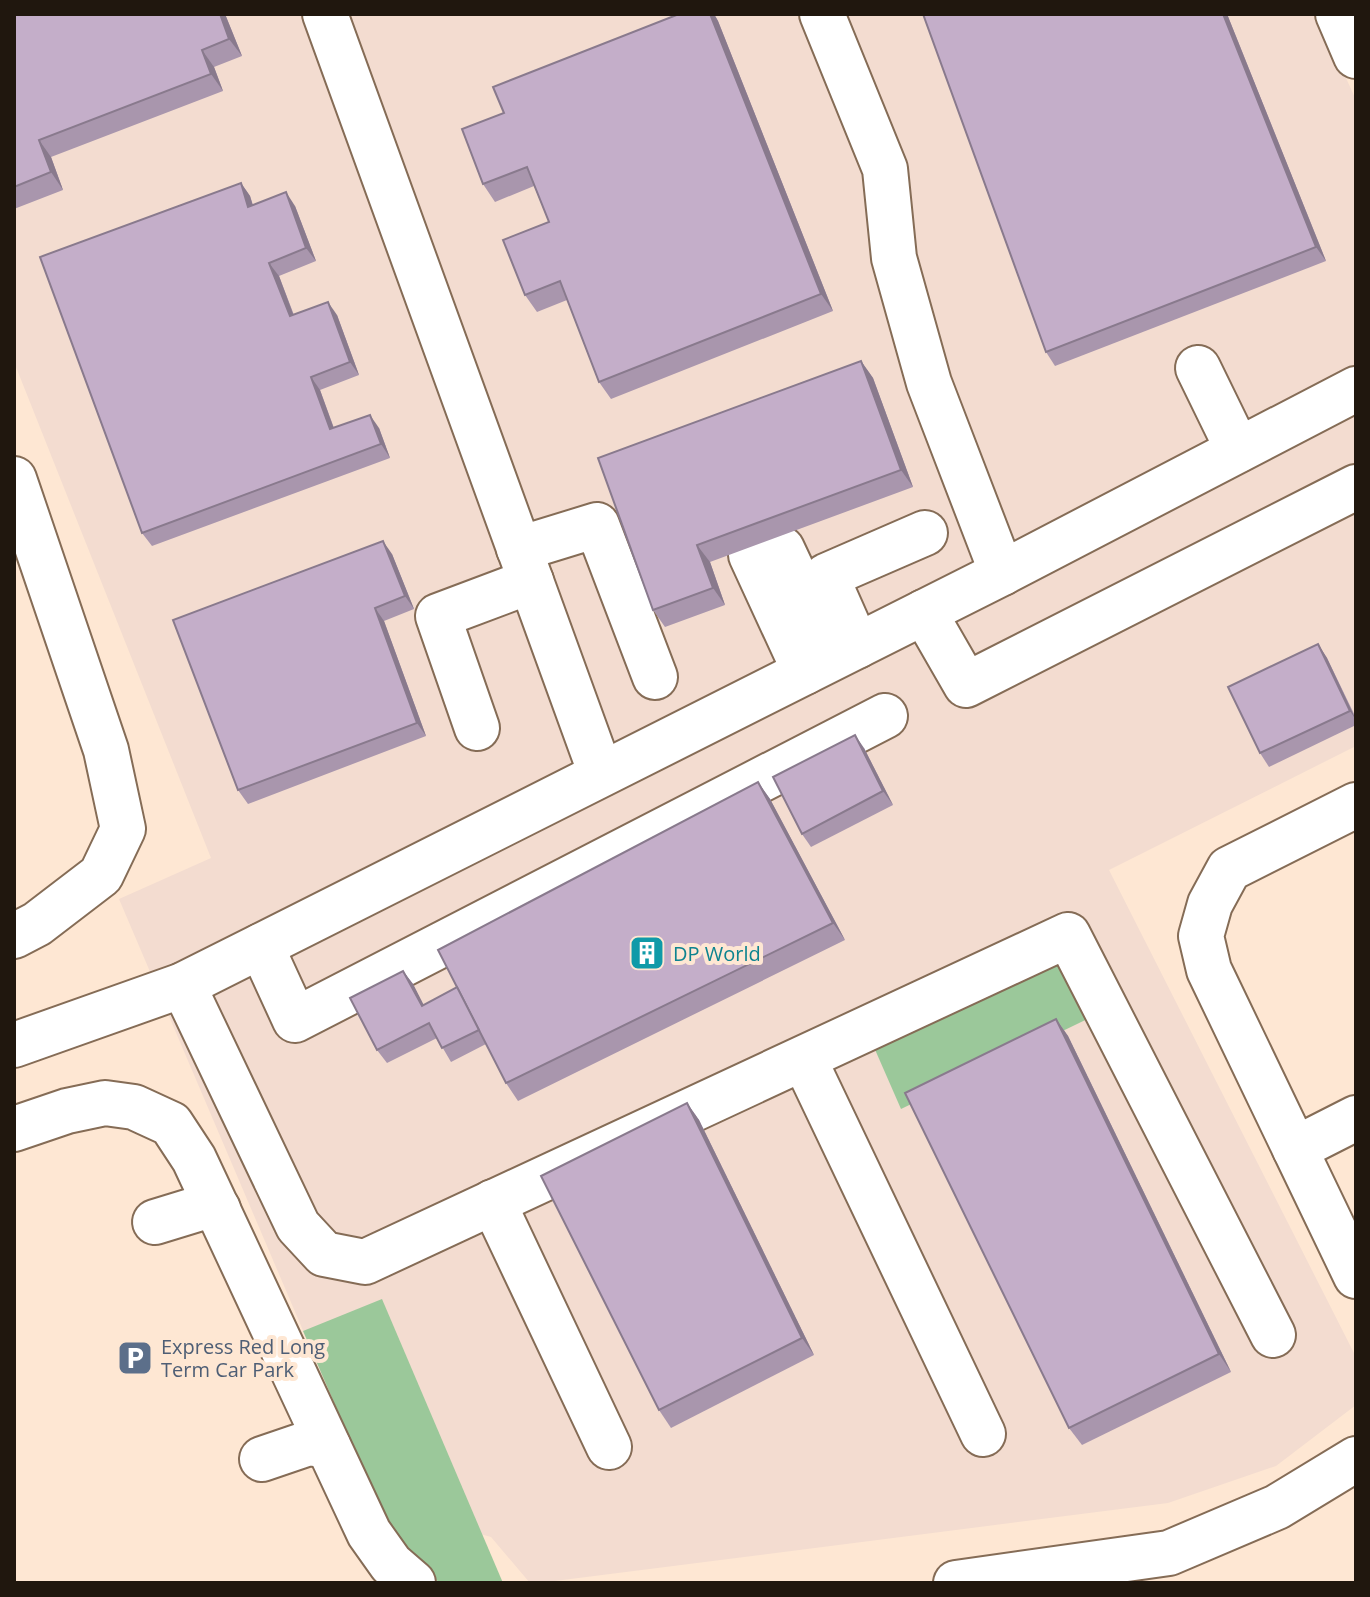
<svg xmlns="http://www.w3.org/2000/svg" width="1370" height="1597" font-family="'Open Sans',sans-serif">
	<style>
		.industrial { fill: #f3dcd0 }
		.green { fill: #9bc89a }
		.lines { fill: none; stroke-linecap: round; stroke-linejoin: round }
		.minor-casing { stroke: #856c56; stroke-width: 48 }
		.minor { stroke: #fff; stroke-width: 44 }
		.wall { fill: #a996ad }
		.shaded-wall { fill: #897a8d }
		.building { fill: #c4aec9; stroke: #897a8d; stroke-width: 2 }
		.labels { text-anchor: middle; dominant-baseline: central; stroke-width: 8; stroke-linejoin: round; paint-order: stroke }
		.culture-label { font-size: 20px; fill: #0d838f; stroke: #fee7d3; text-anchor: start }
		.service-label { font-size: 20px; fill: #4e5e75; stroke: #fee7d3; text-anchor: start }
	</style>
	<rect width="100%" height="100%" fill="#fee7d3"/>
	<polygon class="industrial" points="14,14 1317,14 1356,100 1356,746 1109,870 1356,1357 1356,1405 1276,1466 1168,1503 539,1583 530,1583 491,1537 452,1526 386,1525 119,899 211,858 14,362"/>
	<g class="green">
		<polygon points="1053,947 1104,1011 901,1109 873,1045"/>
		<polygon points="382,1299 503,1583 440,1583 397,1547 303,1331"/>
	</g>
	<g class="lines">
		<defs>
			<g id="minor">
				<polyline points="325,14 601,774"/>
				<polyline points="822,14 885,169 894,258 929,383 1002,573"/>
				<polyline points="1338,14 1356,56"/>
				<polyline points="1198,368 1238,450"/>
				<polyline points="14,479 106,750 123,829 101,875 37,924 14,936"/>
				<polyline points="519,549 597,525 655,677"/>
				<polyline points="782,549 820,630"/>
				<polyline points="751,555 805,672"/>
				<polyline points="924,612 966,685 1356,487"/>
				<polyline points="857,646 826,576 925,533"/>
				<polyline points="477,728 438,616 531,581"/>
				<polyline points="1356,805 1229,869 1210,904 1201,936 1209,970 1356,1276"/>
				<polyline points="261,946 295,1020 885,716"/>
				<polyline points="183,985 298,1226 324,1254 365,1262 1068,935 1273,1335"/>
				<polyline points="14,1045 183,985 1002,573 1356,389"/>
				<polyline points="804,1059 983,1434"/>
				<polyline points="14,1129 67,1111 105,1103 134,1107 171,1124 194,1159 369,1533 391,1564 413,1583"/>
				<polyline points="1295,1149 1356,1118"/>
				<polyline points="493,1202 609,1447"/>
				<polyline points="155,1222 204,1207 218,1209"/>
				<polyline points="262,1459 309,1443 328,1446"/>
				<polyline points="956,1583 1169,1553 1277,1507 1356,1459"/>
			</g>
		</defs>
		<use href="#minor" class="minor-casing"/>
		<use href="#minor" class="minor"/>
	</g>
	<g class="wall">
		<polygon points="14,14 225,14 242,56 214,67 223,91 51,157 63,190 14,209"/>
		<polygon points="679,14 714,14 718,21 833,311 611,399 599,382 567,300 537,312 525,295 549,222 534,186 495,202 483,184 504,113"/>
		<polygon points="923,14 1227,14 1326,261 1055,366 1046,352"/>
		<polygon points="241,183 250,196 253,205 295,206 316,261 279,276 294,315 337,315 359,375 320,390 334,428 379,428 390,458 152,546 142,533"/>
		<polygon points="861,361 873,378 913,487 710,562 725,605 665,627 653,610 598,458"/>
		<polygon points="392,554 414,609 384,621 426,736 248,804 238,790"/>
		<polygon points="1318,644 1327,658 1356,718 1356,725 1269,767 1260,753"/>
		<polygon points="864,748 893,805 811,847 802,834"/>
		<polygon points="758,782 770,799 845,940 518,1101 506,1083 486,1044 451,1062 437,1038 387,1063 377,1050 403,971 413,984 423,1005 458,989"/>
		<polygon points="1056,1019 1068,1036 1231,1372 1082,1445 1069,1428"/>
		<polygon points="687,1103 699,1120 814,1355 671,1428 659,1410"/>
	</g>
	<g class="shaded-wall">
		<polygon points="220,14 225,14 242,56 229,39"/>
		<polygon points="710,14 714,14 718,21 833,311 821,294"/>
		<polygon points="1223,14 1227,14 1326,261 1316,247"/>
		<polygon points="202,50 214,67 223,91 211,74"/>
		<polygon points="39,140 51,157 63,190 51,172"/>
		<polygon points="241,183 250,196 257,220 248,207"/>
		<polygon points="286,192 295,206 316,261 306,248"/>
		<polygon points="269,263 279,276 299,330 290,316"/>
		<polygon points="328,302 337,315 359,375 350,362"/>
		<polygon points="861,361 873,378 913,487 901,470"/>
		<polygon points="311,377 320,390 339,443 330,429"/>
		<polygon points="370,415 379,428 390,458 381,444"/>
		<polygon points="383,541 392,554 414,609 405,596"/>
		<polygon points="697,545 710,562 725,605 713,588"/>
		<polygon points="375,608 384,621 426,736 417,723"/>
		<polygon points="1318,644 1327,658 1356,720 1350,711"/>
		<polygon points="855,735 864,748 893,805 883,791"/>
		<polygon points="758,782 770,799 845,940 833,923"/>
		<polygon points="403,971 413,984 431,1019 422,1006"/>
		<polygon points="1056,1019 1068,1036 1231,1372 1219,1354"/>
		<polygon points="687,1103 699,1120 814,1355 802,1338"/>
	</g>
	<g class="building">
		<polygon points="14,14 220,14 229,39 202,50 211,74 39,140 51,172 14,187"/>
		<polygon points="679,14 710,14 821,294 599,382 560,281 525,295 503,240 549,222 527,167 483,184 462,129 504,113 493,87"/>
		<polygon points="923,14 1223,14 1316,247 1046,352"/>
		<polygon points="241,183 248,207 286,192 306,248 269,263 290,316 328,302 350,362 311,377 330,429 370,415 381,444 142,533 40,257"/>
		<polygon points="861,361 901,470 697,545 713,588 653,610 598,458"/>
		<polygon points="383,541 405,596 375,608 417,723 238,790 173,620"/>
		<polygon points="1318,644 1350,711 1260,753 1228,687"/>
		<polygon points="855,735 883,791 802,834 773,777"/>
		<polygon points="758,782 833,923 506,1083 438,950"/>
		<polygon points="403,971 422,1006 457,987 479,1030 442,1048 429,1023 377,1050 350,998"/>
		<polygon points="1056,1019 1219,1354 1069,1428 905,1093"/>
		<polygon points="687,1103 802,1338 659,1410 541,1176"/>
	</g>
	<defs>
		<symbol id="building-square" viewBox="-11 -11 22 22"><rect x="-9" y="-9" width="18" height="18" rx="4" fill="#0f9aa8" stroke="#fee7d3"/><path d="M-4-6H4V6H1V3H-1V6H-4ZM-2.5-4.3h1.7v1.8h-1.7ZM.8-4.3h1.7v1.8H.8ZM-2.5-1h1.7V.8h-1.7ZM.8-1h1.7V.8H.8Z" fill="#fff"/></symbol>
		<symbol id="parking-square" viewBox="-11 -11 22 22"><rect x="-9" y="-9" width="18" height="18" rx="4" fill="#5c6f8a" stroke="#fee7d3"/><path d="M-3.5-5.5H1a3.5 3.5 0 0 1 0 7H-1V5.5H-3.5ZM-1-3.4V-.6H.8a1.4 1.4 0 0 0 0-2.8Z" fill="#fff"/></symbol>
	</defs>
	<g fill-rule="evenodd">
		<use href="#building-square" x="627" y="933" width="40" height="40"/>
		<use href="#parking-square" x="115" y="1338" width="40" height="40"/>
	</g>
	<g class="labels">
		<g class="culture-label">
			<text x="673" y="953">DP World</text>
		</g>
		<g class="service-label">
			<text x="161" y="1346">Express Red Long<tspan x="161" dy="23">Term Car Park</tspan></text>
		</g>
	</g>
	<rect width="1370" height="1597" fill="none" stroke="#20170e" stroke-width="32"/>
</svg>
